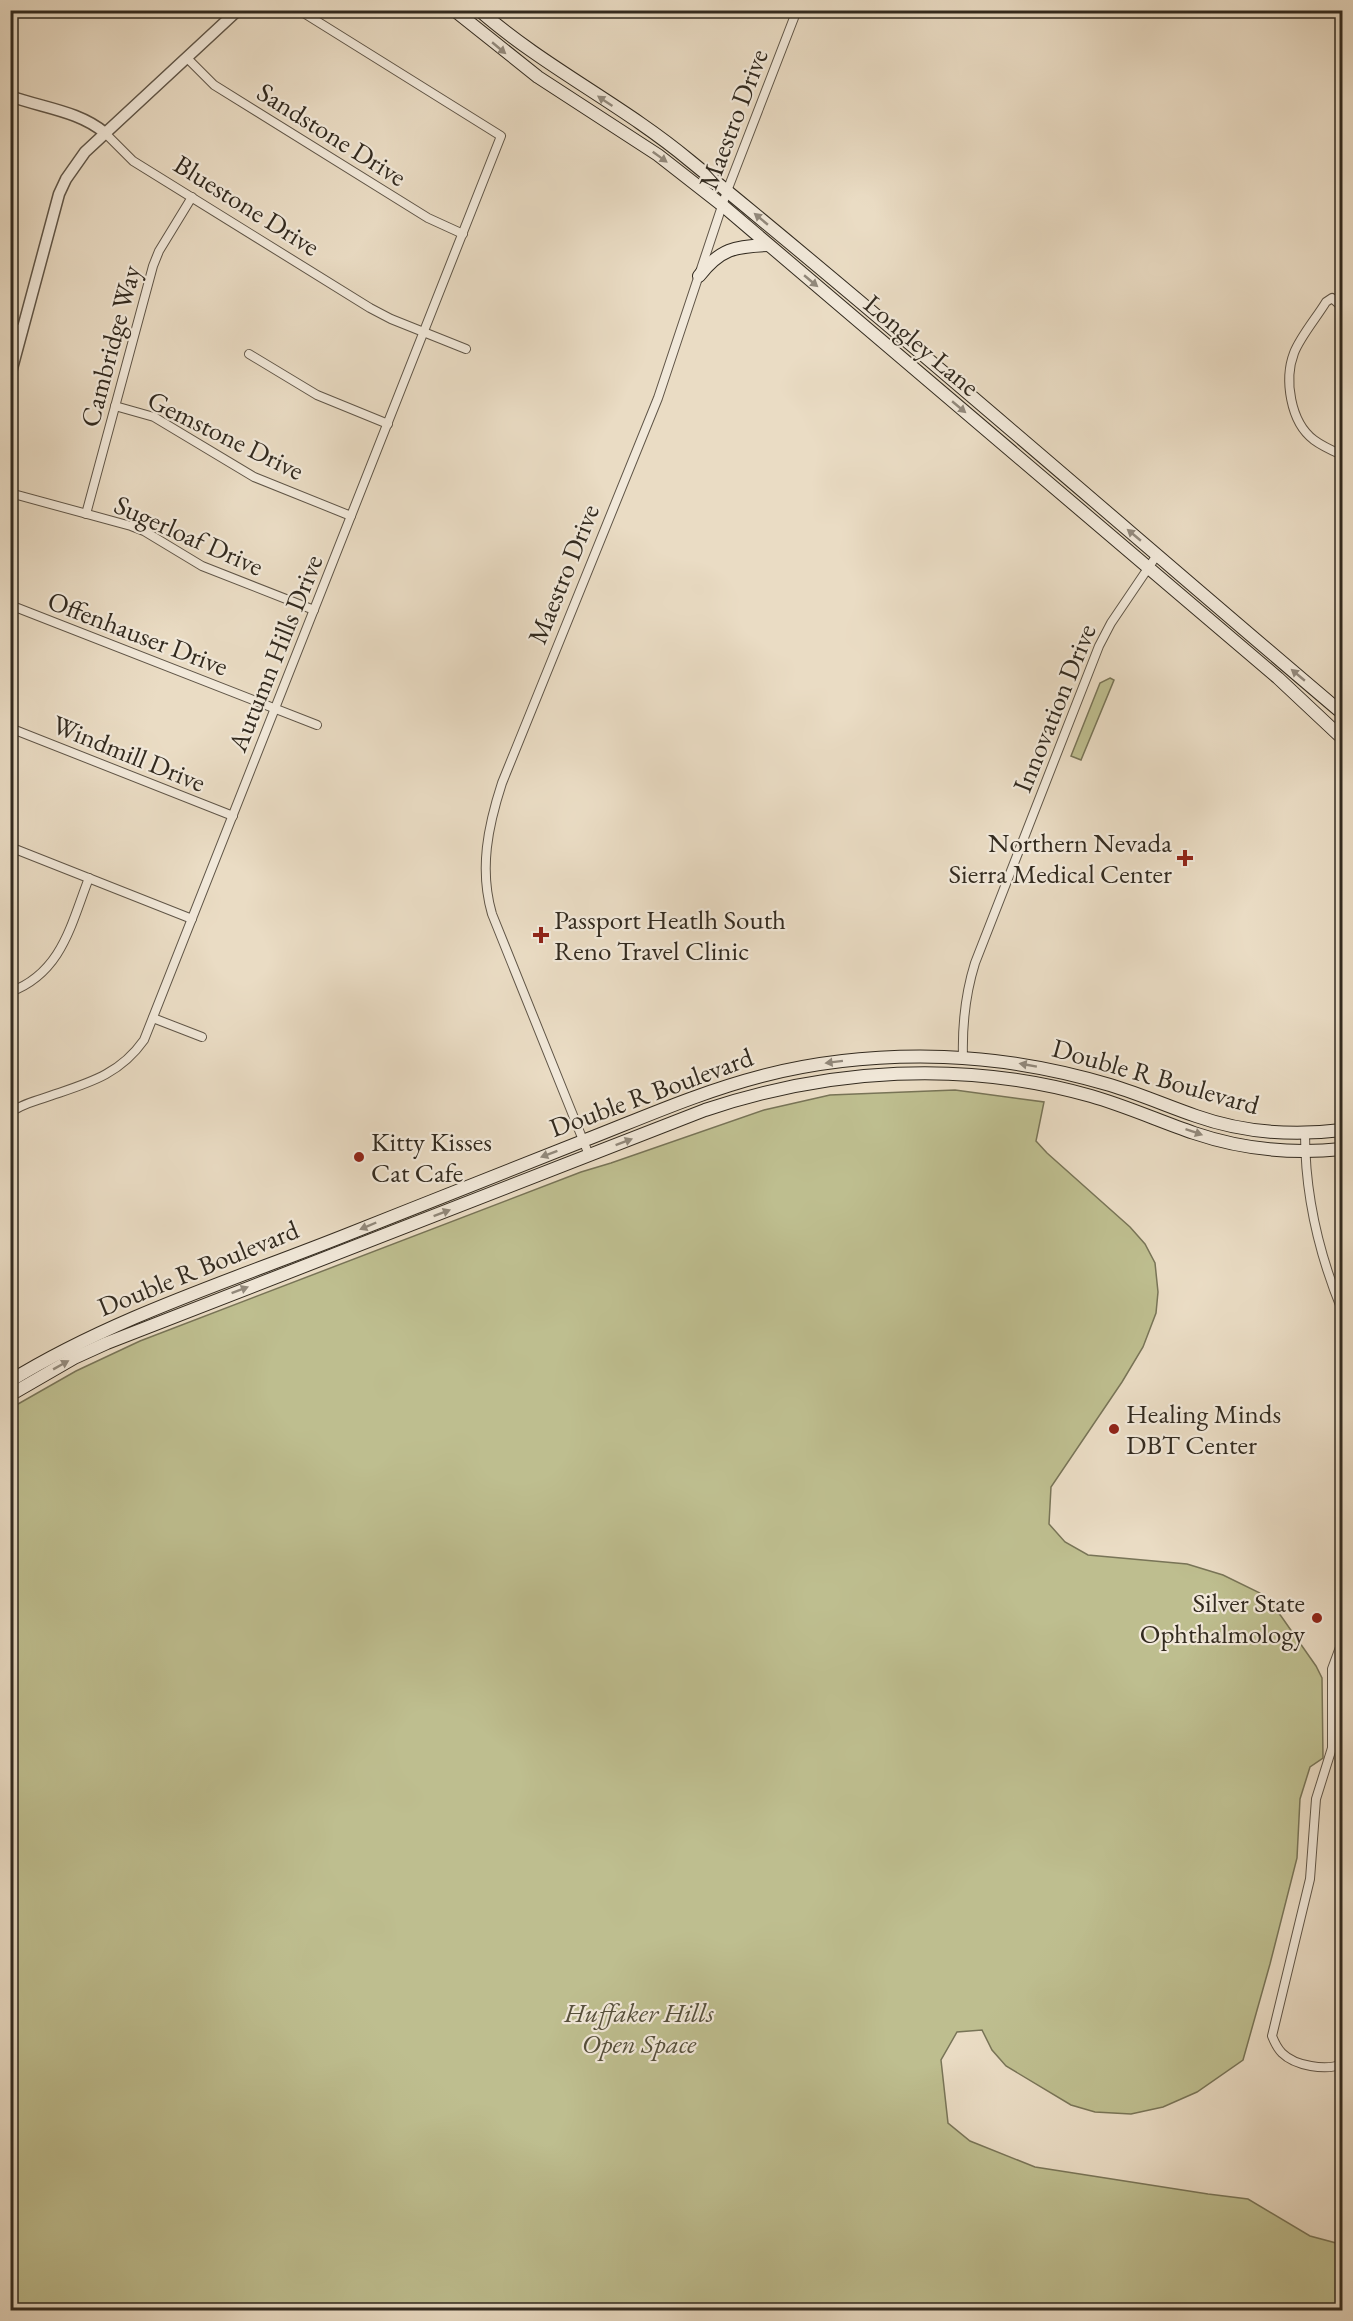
<svg xmlns="http://www.w3.org/2000/svg" width="1353" height="2321" font-family="'EB Garamond',serif">
	<style>
		.green { fill: #bebe8f; stroke: #787457; stroke-width: 1.5 }
		.lines { fill: none; stroke-linecap: round; stroke-linejoin: round }
		.minor-casing { stroke: #605648; stroke-width: 10 }
		.tertiary-casing { stroke: #605648; stroke-width: 13 }
		.secondary-casing { stroke: #322a1f; stroke-width: 14 }
		.minor { stroke: #f1e8d9; stroke-width: 8 }
		.tertiary { stroke: #f1e8d9; stroke-width: 10 }
		.secondary { stroke: #f1e8d9; stroke-width: 12 }
		.oneway { fill: #92897c }
		.poi-dot { fill: #8f2418; stroke: #f1e8d9; stroke-width: 2 }
		.labels { text-anchor: middle; dominant-baseline: central; stroke-width: 4.5; stroke-linejoin: round; paint-order: stroke }
		.street-label { font-size: 27px; fill: #322a1f; stroke: #f1e8d9 }
		.poi-label { font-size: 27px; fill: #322a1f; stroke: #f1e8d9; text-anchor: start }
		.park-label { font-size: 27px; font-style: italic; fill: #554f3b; stroke: #f1e8d9 }
	</style>
	<rect width="100%" height="100%" fill="#eadcc4"/>
	<filter id="stains"><feTurbulence type="fractalNoise" baseFrequency=".00333" numOctaves="4"/><feColorMatrix values="0 0 0 0 .2 0 0 0 0 .09 0 0 0 0 .02 0 0 0 .5 -.17"/></filter>
	<radialGradient id="worn" r=".72"><stop offset=".6" stop-color="#630" stop-opacity="0"/><stop offset="1" stop-color="#630" stop-opacity=".3"/></radialGradient>
	<g class="green">
		<polygon points="1110,678 1114,680 1081,760 1071,756 1100,683"/>
		<polygon points="955,1090 1044,1102 1036,1141 1047,1153 1130,1227 1145,1244 1155,1263 1158,1292 1156,1313 1143,1347 1122,1382 1051,1487 1049,1524 1065,1542 1088,1555 1187,1564 1223,1575 1260,1593 1281,1616 1316,1666 1322,1678 1323,1758 1310,1767 1300,1799 1297,1858 1270,1964 1243,2060 1197,2092 1163,2107 1131,2114 1095,2112 1071,2105 1006,2066 992,2050 982,2030 957,2032 941,2060 948,2123 970,2141 1035,2167 1208,2194 1248,2199 1310,2236 1340,2244 1342,2239 1342,2310 11,2310 11,1408 76,1371 140,1341 581,1172 611,1163 764,1110 830,1095"/>
	</g>
	<g class="lines">
		<defs>
			<g id="minor">
				<polyline points="187,58 214,85 428,218 463,234"/>
				<polyline points="105,133 133,161 370,308 391,319 466,349"/>
				<path d="M1342,307l-10,-9 -6,4c-9,15 -26,35 -32,51 -10,26 -4,69 20,87 8,6 19,11 28,15"/>
				<polyline points="10,327 23,330"/>
				<polyline points="249,354 317,395 388,424"/>
				<polyline points="115,406 154,417 254,477 351,516"/>
				<polyline points="10,493 131,526 144,531 202,566 314,610"/>
				<polyline points="86,514 153,266 159,251 192,197"/>
				<polyline points="10,605 317,725"/>
				<polyline points="10,728 233,816"/>
				<polyline points="10,847 192,919"/>
				<path d="M10,992c52,-19 61,-68 79,-114"/>
				<polyline points="153,1018 202,1037"/>
				<path d="M963,1058c-1,-34 2,-63 12,-95l124,-317 12,-23 46,-68"/>
				<path d="M10,1113c10,-8 22,-11 34,-15 40,-14 74,-21 100,-58l357,-904 -202,-126"/>
				<path d="M1305,1133c0,63 13,119 37,177"/>
				<path d="M589,1155l-97,-241c-13,-45 -4,-88 10,-131l156,-385 69,-207 70,-181"/>
				<path d="M1342,1642l-10,27v79l-16,51 -6,80 -38,157c2,5 5,12 10,17 13,13 44,18 60,11"/>
			</g>
			<g id="tertiary">
				<path d="M10,96c33,12 69,15 95,37"/>
				<polyline points="10,376 59,194 66,179 85,152 238,10"/>
			</g>
			<g id="secondary">
				<polyline points="454,10 538,77 658,155 722,205 1278,678 1342,738"/>
				<path d="M479,10c65,57 144,95 210,150 221,180 436,369 653,553"/>
				<path d="M699,276c21,-27 36,-30 69,-31"/>
				<path d="M10,1381c104,-64 223,-101 336,-146 79,-31 157,-63 237,-94 59,-23 117,-49 179,-65 58,-15 121,-21 182,-19 56,2 112,12 166,28 30,9 57,21 86,31 48,17 97,20 146,14"/>
				<path d="M10,1395l64,-37 33,-15 598,-233c125,-42 259,-50 386,-14 35,10 68,25 103,37 47,16 99,21 148,16"/>
			</g>
		</defs>
		<use href="#minor" class="minor-casing"/>
		<use href="#tertiary" class="tertiary-casing"/>
		<use href="#secondary" class="secondary-casing"/>
		<use href="#minor" class="minor"/>
		<use href="#tertiary" class="tertiary"/>
		<use href="#secondary" class="secondary"/>
	</g>
	<defs><path id="oneway-solid" d="M-6-.8H1V-3.2L6.5 0L1 3.2V.8H-6Z" transform="scale(1.5)"/></defs>
	<g class="oneway">
		<use href="#oneway-solid" transform="translate(499 48) rotate(40)"/>
		<use href="#oneway-solid" transform="translate(605 101) rotate(-146)"/>
		<use href="#oneway-solid" transform="translate(660 157) rotate(36)"/>
		<use href="#oneway-solid" transform="translate(761 219) rotate(-140)"/>
		<use href="#oneway-solid" transform="translate(811 281) rotate(40)"/>
		<use href="#oneway-solid" transform="translate(959 407) rotate(40)"/>
		<use href="#oneway-solid" transform="translate(1134 535) rotate(-140)"/>
		<use href="#oneway-solid" transform="translate(1298 675) rotate(-140)"/>
		<use href="#oneway-solid" transform="translate(834 1062) rotate(173)"/>
		<use href="#oneway-solid" transform="translate(1028 1065) rotate(-170)"/>
		<use href="#oneway-solid" transform="translate(1194 1132) rotate(19)"/>
		<use href="#oneway-solid" transform="translate(624 1142) rotate(-21)"/>
		<use href="#oneway-solid" transform="translate(549 1154) rotate(159)"/>
		<use href="#oneway-solid" transform="translate(442 1213) rotate(-21)"/>
		<use href="#oneway-solid" transform="translate(368 1226) rotate(157)"/>
		<use href="#oneway-solid" transform="translate(240 1290) rotate(-21)"/>
		<use href="#oneway-solid" transform="translate(61 1365) rotate(-29)"/>
	</g>
	<g class="poi-dot">
		<path d="M1182 849h6v6h6v6h-6v6h-6v-6h-6v-6h6z"/>
		<path d="M538 926h6v6h6v6h-6v6h-6v-6h-6v-6h6z"/>
		<circle cx="359" cy="1157" r="6"/>
		<circle cx="1114" cy="1429" r="6"/>
		<circle cx="1317" cy="1618" r="6"/>
	</g>
	<g class="labels">
		<g class="street-label">
			<text transform="translate(733 119) rotate(-69)">Maestro Drive</text>
			<text transform="translate(332 134) rotate(32)">Sandstone Drive</text>
			<text transform="translate(247 205) rotate(32)">Bluestone Drive</text>
			<text transform="translate(922 345) rotate(40)">Longley Lane</text>
			<text transform="translate(110 346) rotate(-75)">Cambridge Way</text>
			<text transform="translate(226 435) rotate(26)">Gemstone Drive</text>
			<text transform="translate(189 535) rotate(24)">Sugerloaf Drive</text>
			<text transform="translate(563 574) rotate(-68)">Maestro Drive</text>
			<text transform="translate(138 633) rotate(21)">Offenhauser Drive</text>
			<text transform="translate(275 653) rotate(-68)">Autumn Hills Drive</text>
			<text transform="translate(1054 708) rotate(-68)">Innovation Drive</text>
			<text transform="translate(129 753) rotate(22)">Windmill Drive</text>
			<text transform="translate(1156 1076) rotate(16)">Double R Boulevard</text>
			<text transform="translate(651 1092) rotate(-20)">Double R Boulevard</text>
			<text transform="translate(198 1268) rotate(-22)">Double R Boulevard</text>
		</g>
		<g class="poi-label">
			<text x="1172" y="842" text-anchor="end">Northern Nevada<tspan x="1172" dy="31">Sierra Medical Center</tspan></text>
			<text x="554" y="919">Passport Heatlh South<tspan x="554" dy="31">Reno Travel Clinic</tspan></text>
			<text x="371" y="1141">Kitty Kisses<tspan x="371" dy="31">Cat Cafe</tspan></text>
			<text x="1126" y="1413">Healing Minds<tspan x="1126" dy="31">DBT Center</tspan></text>
			<text x="1305" y="1602" text-anchor="end">Silver State<tspan x="1305" dy="31">Ophthalmology</tspan></text>
		</g>
		<g class="park-label">
			<text x="639" y="2012">Huffaker Hills<tspan x="639" dy="31">Open Space</tspan></text>
		</g>
	</g>
	<rect width="1353" height="2321" fill="none" stroke="#eadcc4" stroke-width="36"/>
	<rect x="12" y="12" width="1329" height="2297" fill="none" stroke="#322a1f" stroke-width="3"/>
	<rect x="18" y="18" width="1317" height="2285" fill="none" stroke="#322a1f" stroke-width="1.5"/>
	<rect width="100%" height="100%" filter="url(#stains)"/>
	<rect width="100%" height="100%" fill="url(#worn)"/>
</svg>
